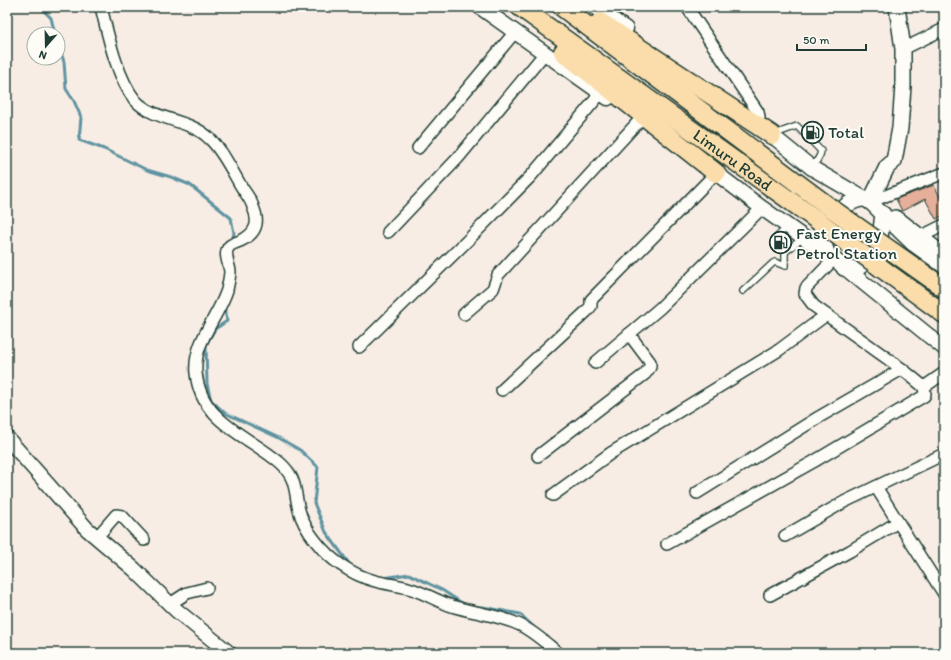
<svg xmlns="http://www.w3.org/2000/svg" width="951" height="660" font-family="Itim,sans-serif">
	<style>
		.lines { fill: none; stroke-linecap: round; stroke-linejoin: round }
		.stream { stroke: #5e93a1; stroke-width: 3 }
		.building { fill: #e5af99; stroke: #1f3d34 }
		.service-casing { stroke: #1f3d34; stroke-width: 8 }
		.minor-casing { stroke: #1f3d34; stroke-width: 14 }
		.tertiary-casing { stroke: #1f3d34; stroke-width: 17 }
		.secondary-casing { stroke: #1f3d34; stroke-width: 18 }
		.trunk-casing { stroke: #1f3d34; stroke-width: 21 }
		.service { stroke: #fdfcf7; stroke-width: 5.5 }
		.minor { stroke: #fdfcf7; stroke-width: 11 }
		.tertiary { stroke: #fdfcf7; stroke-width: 14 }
		.secondary { stroke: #fdfcf7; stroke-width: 15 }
		.trunk { stroke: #faddab; stroke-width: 18 }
		.trunk-bridge-casing { stroke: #1f3d34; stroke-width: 21; stroke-linecap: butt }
		.trunk-bridge { stroke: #faddab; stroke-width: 18 }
		.labels { text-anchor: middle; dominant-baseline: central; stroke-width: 4; stroke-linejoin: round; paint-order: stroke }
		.poi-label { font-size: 17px; fill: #1f3d34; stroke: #fdfcf7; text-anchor: start }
		.street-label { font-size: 17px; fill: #1f3d34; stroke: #fdfcf7 }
	</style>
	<rect width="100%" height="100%" fill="#f8ede4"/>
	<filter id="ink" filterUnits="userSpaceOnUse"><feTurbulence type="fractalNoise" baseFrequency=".025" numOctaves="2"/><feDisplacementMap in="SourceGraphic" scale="8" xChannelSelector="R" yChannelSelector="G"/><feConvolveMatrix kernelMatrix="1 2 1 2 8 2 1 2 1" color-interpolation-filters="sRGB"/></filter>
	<g filter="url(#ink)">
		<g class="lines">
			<g class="stream">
				<polyline points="40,7 51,18 55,34"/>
				<polyline points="58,43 64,62 66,89 74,101 81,117 79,140 104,149 147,170 171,177 190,185 231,218 234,233 232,241"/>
				<polyline points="224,305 227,321 215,329 206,345 207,384 211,400 225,413 279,438 300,450 318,467 314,503 326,532 350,565"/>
				<polyline points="383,578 409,574 442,590 465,605"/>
				<polyline points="476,607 483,607 520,614 537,630"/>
			</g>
		</g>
		<polygon class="building" points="934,185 944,205 944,215 936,219 925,199 902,211 896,199"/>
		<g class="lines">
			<defs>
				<g id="service">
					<polyline points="775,134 797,126 821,151 820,155 813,168"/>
					<polyline points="785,252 776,241 775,239 787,227"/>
					<polyline points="743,291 773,263 775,262 785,266 785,252 803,238"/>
				</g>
				<g id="minor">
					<path d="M101,7c7,28 16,71 34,93 13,15 38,19 55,26 7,3 14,7 20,13 13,12 22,32 31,47 4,7 10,13 12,21 7,16 3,27 -13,34 -5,2 -10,3 -12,7 -4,6 1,16 2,23 0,6 -2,13 -3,19 -9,28 -34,52 -31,83 5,50 52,62 84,90 17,15 14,27 19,47 5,20 25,44 42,55 10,7 23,13 34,16 11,3 22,4 33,7 15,4 29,13 44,18 22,7 47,9 68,19 14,7 26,18 38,28"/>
					<polyline points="687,7 758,112 759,117 758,124"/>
					<polyline points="903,49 944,29"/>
					<polyline points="418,148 515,32"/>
					<polyline points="870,202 944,173"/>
					<polyline points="887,219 895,216 898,217 944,253"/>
					<polyline points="388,232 458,158 545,53"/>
					<polyline points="922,236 944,225"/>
					<polyline points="834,259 806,288 805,294 814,306 902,369 924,387 944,373"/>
					<polyline points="464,314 493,289 498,275 639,121"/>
					<polyline points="359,347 468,240 531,176 601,93"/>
					<polyline points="595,363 660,308 762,208"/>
					<polyline points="502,390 587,311 591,306 591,300 716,173"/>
					<polyline points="538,456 645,374 650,367 650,362 629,334"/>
					<polyline points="697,493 819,417 902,369"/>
					<polyline points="553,495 611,453 779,350 826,315"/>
					<polyline points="898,522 944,594"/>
					<polyline points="785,536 844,502 944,454"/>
					<polyline points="97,537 116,515 122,516 144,540"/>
					<polyline points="667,544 813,462 924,396 925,394 924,387"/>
					<polyline points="770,595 850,551 898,522 876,487"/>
					<polyline points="170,604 187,593 207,588"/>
				</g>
				<g id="tertiary">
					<polyline points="480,7 608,98"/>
					<polyline points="595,7 626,29"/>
					<polyline points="764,129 812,168 870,202 912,243 944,266"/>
					<polyline points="708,167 762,208 834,259 944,348"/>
					<polyline points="7,438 87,529 134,569 176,610 229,653"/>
				</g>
				<g id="secondary">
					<polyline points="870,202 887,167 894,161 900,128 903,86 903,49 897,7"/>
					<path d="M828,255c-1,-3 -3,-6 -3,-9 -1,-10 14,-35 22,-41 6,-4 11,-6 17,-6"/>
					<polyline points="844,268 851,269 858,268 865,262 880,238 883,214"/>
				</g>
				<g id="trunk">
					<path id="s1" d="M520,7l297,213"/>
					<polyline points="562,7 828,206"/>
					<polyline points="600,22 772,135"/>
					<polyline points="563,52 716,173"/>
					<polyline points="893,252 944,288"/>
					<polyline points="881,268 944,314"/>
				</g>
			</defs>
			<use href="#service" class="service-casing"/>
			<use href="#minor" class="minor-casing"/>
			<use href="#tertiary" class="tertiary-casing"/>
			<use href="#secondary" class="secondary-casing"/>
			<use href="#trunk" class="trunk-casing"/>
			<use href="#service" class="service"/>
			<use href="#minor" class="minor"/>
			<use href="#tertiary" class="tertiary"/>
			<use href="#secondary" class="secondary"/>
			<use href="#trunk" class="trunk"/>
			<defs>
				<g id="trunk-bridge">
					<polyline points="828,206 893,252"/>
					<polyline points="817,220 881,268"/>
				</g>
			</defs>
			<use href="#trunk-bridge" class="trunk-bridge-casing"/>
			<use href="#trunk-bridge" class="trunk-bridge"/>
		</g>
	</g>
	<defs>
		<symbol id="fuel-ring" viewBox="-11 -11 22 22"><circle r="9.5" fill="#fdfcf7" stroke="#1f3d34" stroke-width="1.5"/><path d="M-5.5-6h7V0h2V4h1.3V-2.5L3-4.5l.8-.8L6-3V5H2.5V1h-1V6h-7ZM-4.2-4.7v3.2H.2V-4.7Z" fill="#1f3d34"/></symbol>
	</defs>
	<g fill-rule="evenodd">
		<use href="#fuel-ring" x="800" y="120" width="25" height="25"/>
		<use href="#fuel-ring" x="768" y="230" width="25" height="25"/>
	</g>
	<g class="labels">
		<g class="poi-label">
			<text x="828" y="132">Total</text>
			<text x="796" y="233">Fast Energy<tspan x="796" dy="20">Petrol Station</tspan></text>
		</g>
		<g class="street-label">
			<text stroke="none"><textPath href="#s1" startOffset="262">Limuru Road</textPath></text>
		</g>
	</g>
	<rect width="951" height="660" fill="none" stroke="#fdfcf7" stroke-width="24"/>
	<rect x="12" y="12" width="927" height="636" fill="none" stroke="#1f3d34" stroke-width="1.5" filter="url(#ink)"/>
	<g transform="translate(46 46) rotate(200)"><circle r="19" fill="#fdfcf7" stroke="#a4b0a9"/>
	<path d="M0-3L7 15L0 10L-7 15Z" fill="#1f3d34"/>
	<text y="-6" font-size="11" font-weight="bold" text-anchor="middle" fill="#1f3d34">N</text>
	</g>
	<path d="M797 44v6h69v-6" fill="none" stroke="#1f3d34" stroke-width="2"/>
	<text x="803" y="44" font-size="12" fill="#1f3d34" stroke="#fdfcf7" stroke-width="3" paint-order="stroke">50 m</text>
</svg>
